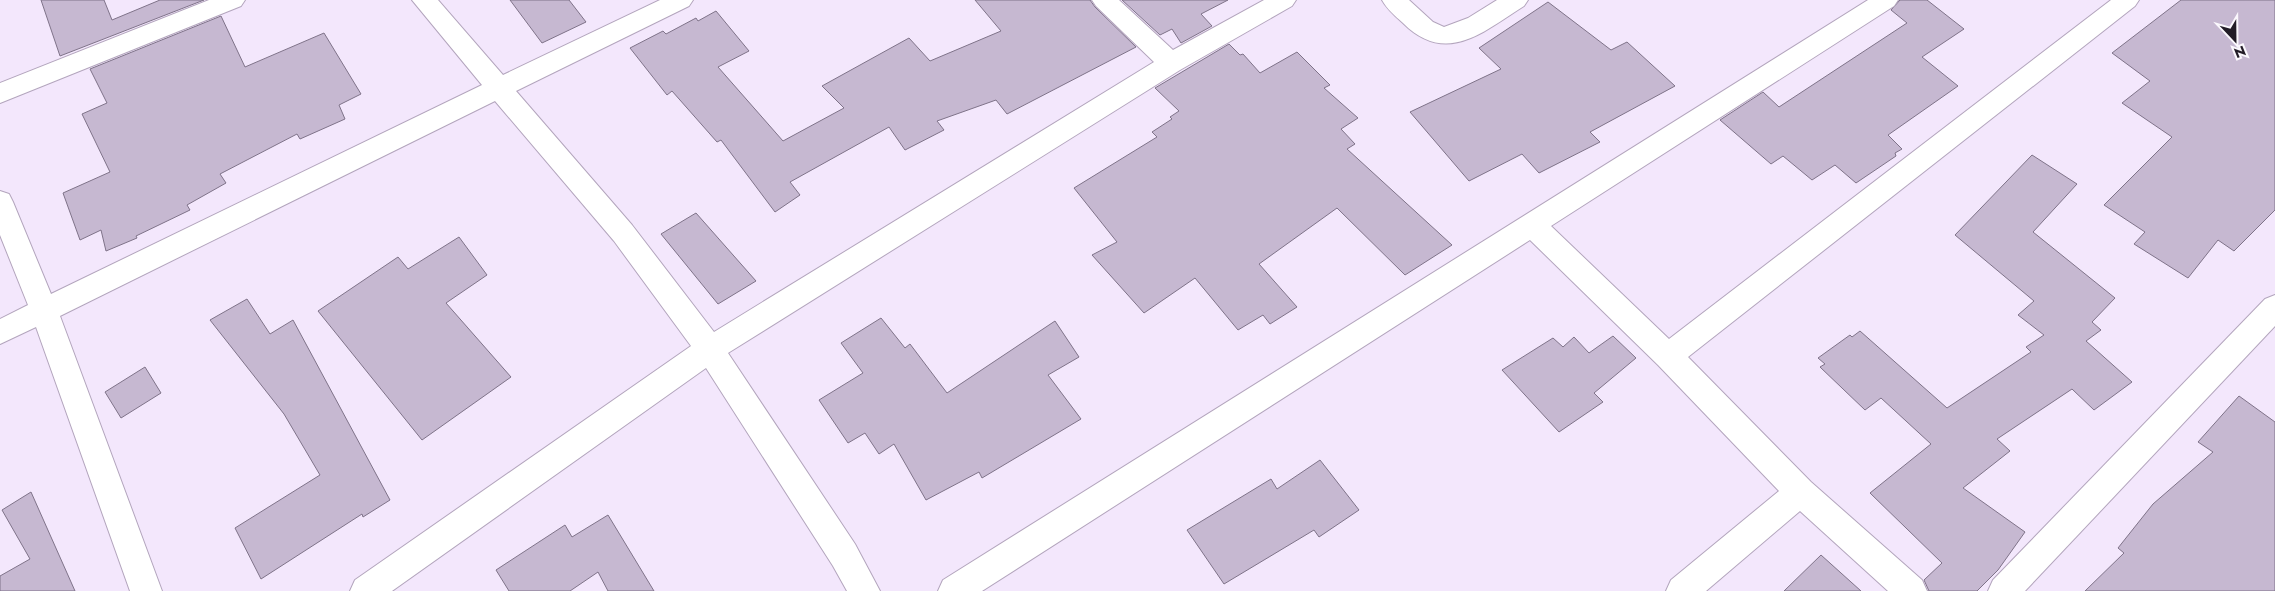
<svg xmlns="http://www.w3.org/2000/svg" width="2275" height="591" font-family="Jost,sans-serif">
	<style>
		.building { fill: #c6b8d1; stroke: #7f7389 }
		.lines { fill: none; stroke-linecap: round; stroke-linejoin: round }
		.minor-casing { stroke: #b3a5bd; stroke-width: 2 }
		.minor { fill: #fff; fill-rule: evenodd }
	</style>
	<rect width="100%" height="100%" fill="#f3e7fc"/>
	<g class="building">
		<polygon points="41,0 104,0 112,20 160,0 204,0 60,56"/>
		<polygon points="510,0 569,0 586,22 542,43"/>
		<polygon points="975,0 1090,0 1095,7 1136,47 1007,114 996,100 937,121 944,130 905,150 889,127 790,182 800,195 775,212 721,140 717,142 672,91 667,95 630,48 663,31 666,34 696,18 698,21 716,11 749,51 718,67 783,141 844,108 822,86 909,38 930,61 1001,31"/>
		<polygon points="1122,0 1228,0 1201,14 1212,26 1181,43 1172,29 1160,35"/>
		<polygon points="1900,0 1927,0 1964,29 1922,57 1958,86 1888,135 1902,149 1895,153 1896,156 1856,183 1835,165 1812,180 1783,156 1771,164 1720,120 1763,92 1779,107 1907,23 1891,10"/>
		<polygon points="2181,0 2275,0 2275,210 2234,251 2218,240 2188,278 2134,244 2145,232 2104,205 2172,137 2122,103 2150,81 2112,53"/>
		<polygon points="1548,2 1611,50 1627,42 1675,86 1590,132 1600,142 1539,173 1522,154 1469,181 1410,112 1501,69 1479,48"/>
		<polygon points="221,16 245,67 324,33 361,94 339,105 345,119 300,139 297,134 220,174 226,183 187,205 190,210 136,236 137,238 106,251 101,230 80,240 63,193 110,172 82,114 107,103 90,69"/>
		<polygon points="1229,44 1240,55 1243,54 1260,73 1297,52 1330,85 1324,88 1358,118 1341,129 1355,144 1347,149 1452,245 1405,275 1337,208 1259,264 1297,307 1270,324 1263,315 1238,330 1195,278 1144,313 1092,255 1117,242 1074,188 1157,137 1152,132 1172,119 1170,117 1179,111 1155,88"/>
		<polygon points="2032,155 2077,184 2033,232 2115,298 2092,322 2101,330 2086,341 2132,382 2094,410 2072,389 1997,439 2010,451 1963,488 2025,532 1998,570 1977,591 1929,591 1924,580 1942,563 1870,493 1931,444 1881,398 1865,410 1820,367 1825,364 1818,358 1850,335 1852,337 1860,331 1947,408 2031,352 2026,347 2044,335 2018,315 2034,301 1955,235"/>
		<polygon points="696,213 756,281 718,304 661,234"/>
		<polygon points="459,237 487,275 446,303 511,377 422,440 318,311 398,257 408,269"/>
		<polygon points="247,299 270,334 293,320 390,500 363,517 362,514 261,579 235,528 320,475 284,414 210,320"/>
		<polygon points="881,318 905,348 910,344 947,393 1055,321 1079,357 1048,375 1081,419 982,478 979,472 926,500 894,444 879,454 865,433 848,443 819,400 863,373 841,343"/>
		<polygon points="1613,336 1636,358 1594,393 1603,402 1559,432 1502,370 1553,338 1563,347 1574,337 1589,353"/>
		<polygon points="145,367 161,393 121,418 105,392"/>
		<polygon points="2239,396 2275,422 2275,591 2085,591 2124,553 2118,548 2153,504 2213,452 2198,442"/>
		<polygon points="1320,460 1359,510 1319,537 1314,530 1224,584 1187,530 1271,479 1277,489"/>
		<polygon points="31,492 75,591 0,591 0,576 30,559 2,510"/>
		<polygon points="608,515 654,591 608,591 598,572 570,591 509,591 496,570 565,525 572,537"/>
		<polygon points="1821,555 1861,591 1784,591"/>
	</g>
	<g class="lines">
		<defs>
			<g id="minor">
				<polygon points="209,0 245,0 241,6 0,103 0,83"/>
				<polygon points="412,0 438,0 503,75 660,0 693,0 689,6 516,91 632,225 714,332 1154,62 1096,6 1092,0 1119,0 1173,50 1264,0 1296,0 1292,6 1180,70 728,353 855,544 880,591 847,591 833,566 706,368 392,591 350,591 355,580 691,346 614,241 495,101 60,316 162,591 130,591 36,327 0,344 0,319 28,305 0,235 0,191 9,194 13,202 51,294 482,85"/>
				<path d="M1382,0h27l24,22 11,5 24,-9 29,-18h31l-4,6c-41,26 -78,60 -121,17 -8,-7 -16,-14 -21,-23z"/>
				<polygon points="1868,0 1898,0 1894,6 1551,226 1669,339 2111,0 2139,0 2135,6 1688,357 1811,482 1922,580 1927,591 1888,591 1800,511 1706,591 1666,591 1671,580 1779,491 1658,365 1530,240 982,591 938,591 943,580"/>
				<polygon points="2275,295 2275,326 2025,591 1988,591 1993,580 2265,299"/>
			</g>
		</defs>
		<use href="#minor" class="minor-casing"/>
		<use href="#minor" class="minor"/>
	</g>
	<g transform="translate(2235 40) rotate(158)" stroke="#fbf8fd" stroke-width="4" paint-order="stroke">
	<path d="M0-4L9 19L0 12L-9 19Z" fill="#221c26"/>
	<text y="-8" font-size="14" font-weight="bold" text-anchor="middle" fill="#221c26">N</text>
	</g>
</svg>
